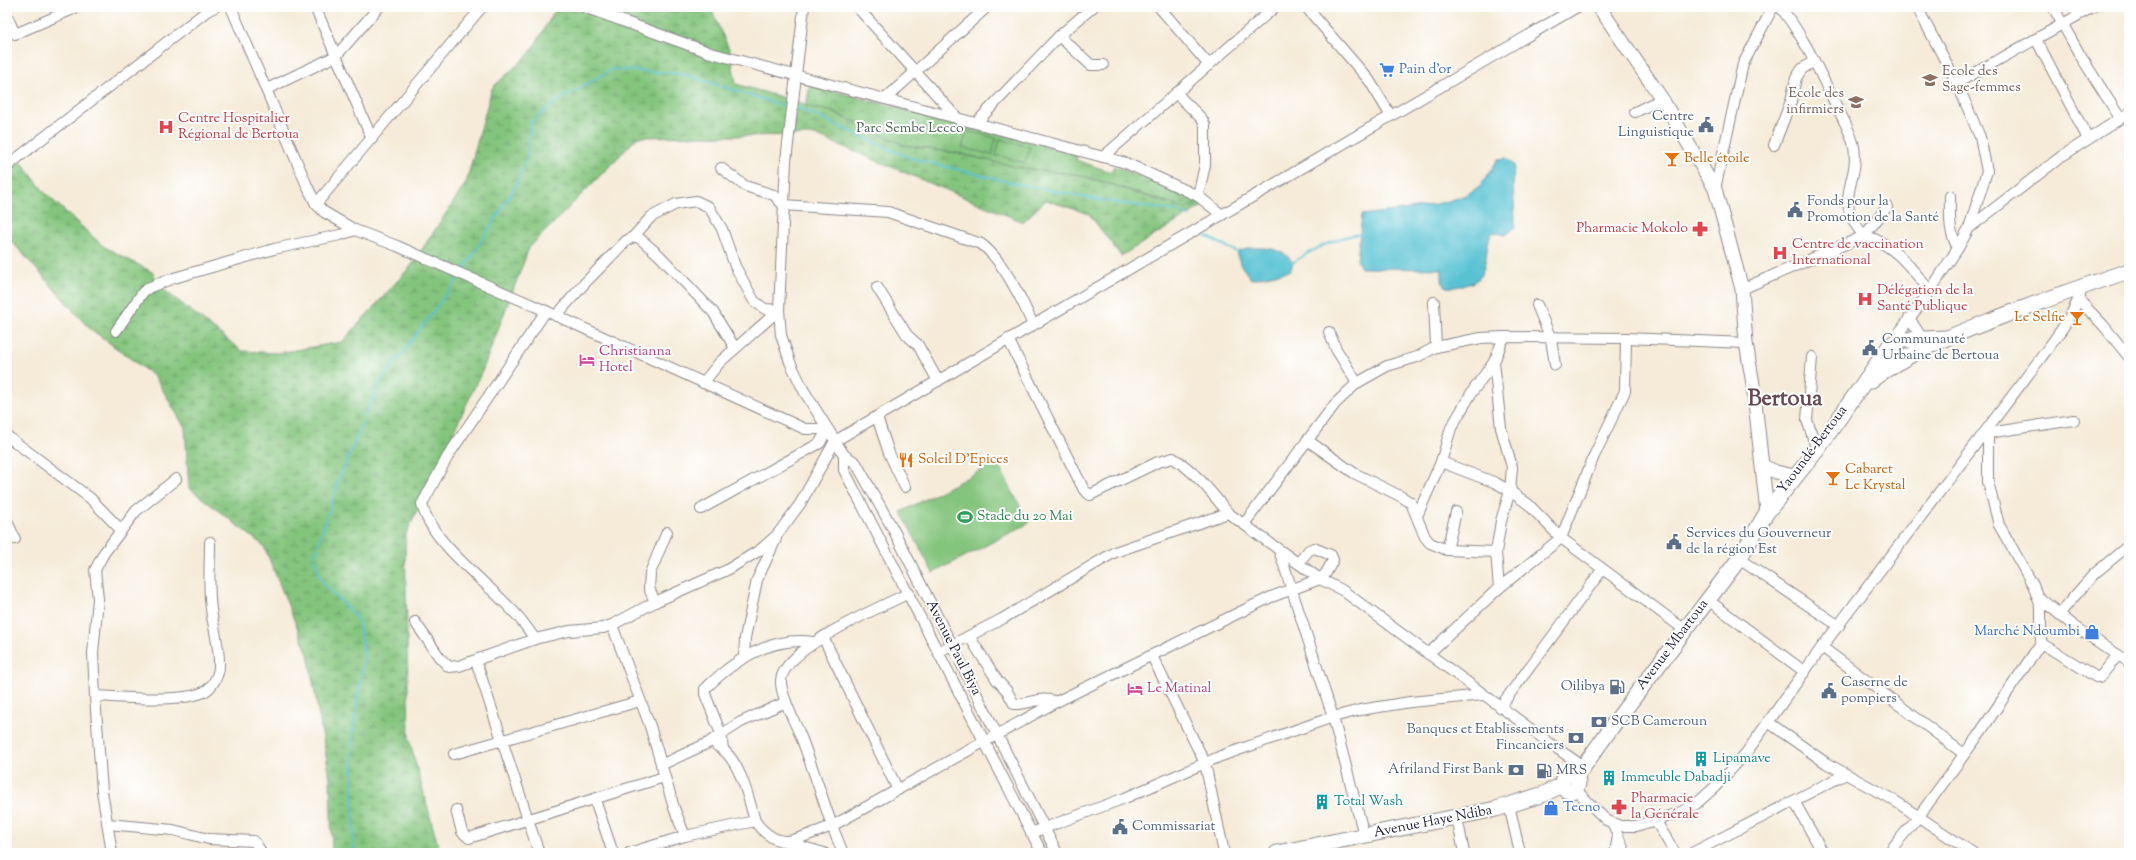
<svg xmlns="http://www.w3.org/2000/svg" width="2136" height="860" font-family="'Sorts Mill Goudy',serif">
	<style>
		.wetland { fill: url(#wetland-marsh); stroke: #53745c }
		.park { fill: url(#park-crowns); stroke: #53745c }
		.pitch { fill: #84c57d; stroke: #53745c }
		.water { fill: #58c2d3; stroke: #3d7287 }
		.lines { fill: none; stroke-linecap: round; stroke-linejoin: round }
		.stream { stroke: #58c2d3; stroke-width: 2 }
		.minor-casing { stroke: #8c868a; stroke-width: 12 }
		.major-casing { stroke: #8c868a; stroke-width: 15 }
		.highway-casing { stroke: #8c868a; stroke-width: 17 }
		.minor { stroke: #fff; stroke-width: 10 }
		.major { stroke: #fff; stroke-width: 13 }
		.highway { stroke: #fff; stroke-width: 15 }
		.labels { text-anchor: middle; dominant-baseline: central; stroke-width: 4; stroke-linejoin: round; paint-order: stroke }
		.shop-label { font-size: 14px; fill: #366cbe; stroke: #fff; text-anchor: start }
		.education-label { font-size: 14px; fill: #785e54; stroke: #fff; text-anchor: start }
		.service-label { font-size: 14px; fill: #4e5e75; stroke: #fff; text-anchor: start }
		.health-label { font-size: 14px; fill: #be3a42; stroke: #fff; text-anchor: start }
		.park-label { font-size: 14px; fill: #496355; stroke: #fff }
		.food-label { font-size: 14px; fill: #c56008; stroke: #fff; text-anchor: start }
		.hotel-label { font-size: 14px; fill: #b23c85; stroke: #fff; text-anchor: start }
		.street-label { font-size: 14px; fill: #22223b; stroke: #fff }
		.leisure-label { font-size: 14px; fill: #27864d; stroke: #fff; text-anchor: start }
		.culture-label { font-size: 14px; fill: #0d838f; stroke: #fff; text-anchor: start }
		.town-label { font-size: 22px; font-weight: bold; fill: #654853; stroke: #fff }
	</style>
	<defs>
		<pattern id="wetland-marsh" width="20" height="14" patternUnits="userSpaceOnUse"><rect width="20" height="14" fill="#84c57d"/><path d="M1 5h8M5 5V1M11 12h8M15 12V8" fill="none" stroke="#6ca068"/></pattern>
		<pattern id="park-crowns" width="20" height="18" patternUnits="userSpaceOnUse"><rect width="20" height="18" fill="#84c57d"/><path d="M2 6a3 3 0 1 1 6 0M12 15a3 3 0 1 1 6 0" fill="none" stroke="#6ca068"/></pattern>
	</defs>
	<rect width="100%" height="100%" fill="#fff"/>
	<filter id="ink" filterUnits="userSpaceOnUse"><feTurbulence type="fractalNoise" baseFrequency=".025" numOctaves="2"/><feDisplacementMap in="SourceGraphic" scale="8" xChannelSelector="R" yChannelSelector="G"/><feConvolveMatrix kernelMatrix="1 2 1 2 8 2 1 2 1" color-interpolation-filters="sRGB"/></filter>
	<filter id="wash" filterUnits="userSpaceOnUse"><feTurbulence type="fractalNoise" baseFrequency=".012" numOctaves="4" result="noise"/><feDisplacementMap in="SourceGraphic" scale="16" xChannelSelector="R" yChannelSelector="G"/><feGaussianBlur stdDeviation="0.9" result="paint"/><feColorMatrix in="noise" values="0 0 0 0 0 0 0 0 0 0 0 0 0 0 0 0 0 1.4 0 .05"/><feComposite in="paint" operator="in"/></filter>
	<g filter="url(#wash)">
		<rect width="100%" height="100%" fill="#f5ebd8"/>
		<polygon class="wetland" points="557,7 710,7 730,51 736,84 833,112 904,145 957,153 1021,168 1081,175 1186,209 1198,202 1204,205 1121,256 1089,214 1046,200 1023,222 815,135 638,137 529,248 483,369 405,536 409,739 440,853 332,853 330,778 308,654 264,546 189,488 185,428 155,377 88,327 7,236 7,172 20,160 45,193 103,246 152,272 163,289 242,351 278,353 342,342 411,266 466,183 492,88 530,53"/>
		<polygon class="park" points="810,85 1078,154 1076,160 1111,172 1114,166 1159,184 1198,202 1186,209 1145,195 1081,175 1021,168 957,153 904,145 833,112 806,106"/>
		<g class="pitch">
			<polygon points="967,131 996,138 992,155 962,147"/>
			<polygon points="1000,139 1030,147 1025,163 996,155"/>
			<polygon points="997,462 1029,523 933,573 901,512"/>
		</g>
		<g class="water">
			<path d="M1506,158l8,7c-2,21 1,41 1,62l-9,8 -14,-3c-10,19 0,49 -28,53 -6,1 -10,3 -18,2l-4,-5v-13l-81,-1 -4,-8 5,-45c29,-4 95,-9 116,-28 8,-7 14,-19 20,-28z"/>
			<path d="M1250,248c17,0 33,-1 43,15l-3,8 -39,8 -11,-15 -3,-12z"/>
		</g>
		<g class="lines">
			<g class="stream">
				<polyline points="798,108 910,158 1009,182 1104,201 1178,211 1190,216"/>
				<polyline points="1206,236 1239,253"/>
				<path d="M1292,263c18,-12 48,-28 70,-29"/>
				<polyline points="463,271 516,185 528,154 531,122 556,102 612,69 683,74 784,106"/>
				<polyline points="354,853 352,738 364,655 358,619 323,583 314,558 339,479 379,384 459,277"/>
			</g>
		</g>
	</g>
	<g filter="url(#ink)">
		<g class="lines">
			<defs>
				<g id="minor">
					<polyline points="231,7 308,188 316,204 324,212 355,230 397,246 546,311 805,429 827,429"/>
					<polyline points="315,7 372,139"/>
					<polyline points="584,7 711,53 1126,163 1198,196 1222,215"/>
					<polyline points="804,7 786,161 779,310 781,335 790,362 804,391 844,455 856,463 894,531 1057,853"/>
					<polyline points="857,7 960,121"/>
					<polyline points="1159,7 1209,65"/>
					<polyline points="1306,7 1369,80 1391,116"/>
					<path d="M1780,7c23,28 37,60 53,92 7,15 18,32 21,48 6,38 -23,50 10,89l23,-29"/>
					<polyline points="2053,7 2080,55 2120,118"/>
					<polyline points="7,16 15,34 78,7"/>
					<polyline points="1059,36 1091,65 1103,65"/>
					<polyline points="2036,39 2088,139"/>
					<polyline points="1957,83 2093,7"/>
					<polyline points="267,89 336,56 379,7"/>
					<polyline points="1176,93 1202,119 1205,125 1205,165 1198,196"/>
					<polyline points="885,99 987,7"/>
					<polyline points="1635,112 1662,99"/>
					<polyline points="977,122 1059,36 1093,7"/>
					<polyline points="1774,145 1791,101 1796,78 1802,69 1814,61"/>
					<polyline points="1103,157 1275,7"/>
					<polyline points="7,166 207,11 215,7"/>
					<path d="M721,168l24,18 29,9 9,10 105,7 93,32c21,15 42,57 52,81"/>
					<polyline points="1715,189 1743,64 1773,7"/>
					<path d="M1950,196c0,19 -2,35 8,52"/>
					<polyline points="316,204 482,7"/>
					<polyline points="1969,228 2062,156 2129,113"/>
					<polyline points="633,237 651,217 676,204 696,201 709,207 722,229 735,266 754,301 765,309 779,310"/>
					<polyline points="877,287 907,335 918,345 938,381"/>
					<path d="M1742,289l122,-53c29,6 48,33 66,55"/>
					<polyline points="2079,300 2103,325 2129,357"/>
					<polyline points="1434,302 1436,347"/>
					<polyline points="1537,305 1551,339 1555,365"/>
					<polyline points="556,316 584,284 626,241 633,237 638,237 659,255 713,312 735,348"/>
					<polyline points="1909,318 1922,338 1922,344"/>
					<polyline points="116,331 143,292 150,287 174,278 274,249 340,235 355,230"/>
					<polyline points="1329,332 1336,349 1357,383"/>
					<path d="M1008,339l76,151 6,5 68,-33 15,-4c23,14 38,34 55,55"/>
					<polyline points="1812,357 1807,420 1817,450"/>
					<polyline points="1898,360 1890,345 1930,291 1958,248 1969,228 1987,171 1980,137 1957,83 1917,7"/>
					<polyline points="1494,362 1501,428 1512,467 1510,491 1501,521 1496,552 1499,588"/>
					<polyline points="703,383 720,362 779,310"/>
					<polyline points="877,417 889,453 905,487"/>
					<polyline points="1988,433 2074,420"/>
					<polyline points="7,436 90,498 121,530"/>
					<polyline points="1307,440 1354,473 1402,497 1411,503 1425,537 1430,543 1447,550 1496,552"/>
					<polyline points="844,455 844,470 1042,853"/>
					<polyline points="1441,462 1496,483 1510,491 1528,504 1561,538 1685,630"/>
					<polyline points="701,509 820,443 827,429"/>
					<polyline points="1417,516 1441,462 1451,428 1472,392 1494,362 1504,337"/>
					<polyline points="7,521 15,539"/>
					<polyline points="1244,524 1335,404 1357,383 1387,366 1417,357 1436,347 1481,338 1504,337 1626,338 1746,343"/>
					<polyline points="1279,550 1333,717 1364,835"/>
					<polyline points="1447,550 1456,512"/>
					<polyline points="1739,559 1839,626"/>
					<path d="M909,593c-28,14 -124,54 -128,87 -1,15 14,42 20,57 11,29 21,59 31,89l224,-124 215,-105 49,-18 6,-6 7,-13 -2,-5 -17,-7 -5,2 -10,12"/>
					<polyline points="2037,596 2074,626 2118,655"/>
					<polyline points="1708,600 1805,672"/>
					<polyline points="655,602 649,588 650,573 667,532"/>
					<polyline points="2059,614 2094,574 2129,545"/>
					<polyline points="415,622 440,658 449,667 459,666 535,639 569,631 603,628 612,625 655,602 727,570 760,550 777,535 800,504 835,441 1577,7"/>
					<polyline points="612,625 650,726 674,808 685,836"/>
					<path d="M969,636l28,44 10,11 7,13c13,1 29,-9 42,-2"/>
					<polyline points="823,637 898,790"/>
					<path d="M535,639c-8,-11 -15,-22 -25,-31 -26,-28 -80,-67 -88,-104l26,-48 98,-145"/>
					<polyline points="2041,643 2096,677 2100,677 2118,655 2129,662"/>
					<polyline points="1822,647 1964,754"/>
					<polyline points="938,652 1002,619 1115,552 1228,513 1320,579 1342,590 1555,747 1584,767"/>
					<polyline points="1428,654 1499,588 1561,538 1594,456 1625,391 1626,338"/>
					<polyline points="1152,656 1205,763 1224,853"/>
					<polyline points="744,658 745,638 757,580 776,539"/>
					<polyline points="476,661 539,853"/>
					<path d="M95,696c28,1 84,7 109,-4 8,-4 15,-17 15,-26 1,-18 -6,-39 -8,-57 -3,-23 -1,-44 -1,-67"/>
					<polyline points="1500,707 1602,570"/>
					<polyline points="1768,722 1826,763 1895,801 1973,853"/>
					<path d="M717,746c22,10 32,53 38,75"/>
					<path d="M723,749l-2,-15 -16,-40v-5c29,-29 66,-53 108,-47"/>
					<polyline points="454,754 640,701"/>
					<polyline points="661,765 708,743 741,722 786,702"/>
					<path d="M1575,789l31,31 14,6h16l43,-13 17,-9 20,-18 30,-33 76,-106 218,-288c17,-23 35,-45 43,-73"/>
					<polyline points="595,800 613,853"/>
					<polyline points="1794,801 1823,853"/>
					<polyline points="1509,805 1520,853"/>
					<polyline points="456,810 462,832 469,838 664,777"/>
					<polyline points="1457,817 1464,853"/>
					<polyline points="1656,821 1675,853"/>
					<polyline points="108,824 173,830 209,839 254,841 260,850 260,853"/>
					<polyline points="1613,824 1625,853"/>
					<polyline points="1031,833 1125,798 1221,756 1333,717 1360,710 1410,702 1484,695"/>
					<polyline points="786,842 824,853"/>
					<polyline points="112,853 102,791 95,696 93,653 98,599 95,570 104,553 136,511 176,479"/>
					<path d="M629,853l56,-17 70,-15c6,9 18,20 30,20 8,1 38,-12 47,-15l11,27"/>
					<polyline points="1615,853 1618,836"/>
					<polyline points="1692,853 1846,774"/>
					<polyline points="1888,853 1919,816 1977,737 2041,643 2041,607 2033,585 1999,525 1988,482 1988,433 1984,433"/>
				</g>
				<g id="major">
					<polyline points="1599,7 1662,99 1715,189 1742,289 1746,343 1753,384 1767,512"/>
					<polyline points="1763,466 1776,472 1794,476 1797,473"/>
				</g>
				<g id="highway">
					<path d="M1870,381c39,-30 84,-46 130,-64 43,-16 85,-32 129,-46"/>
					<circle cx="1570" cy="783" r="8"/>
					<polyline points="1576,777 1616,721 1739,559 1767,512 1817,450 1890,345 1903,340 1947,338"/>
					<polyline points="1277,853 1496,809 1544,794 1562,785"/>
				</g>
			</defs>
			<use href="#minor" class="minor-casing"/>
			<use href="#major" class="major-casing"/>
			<use href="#highway" class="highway-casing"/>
			<use href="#minor" class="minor"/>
			<use href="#major" class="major"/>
			<use href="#highway" class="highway"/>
		</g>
	</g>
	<defs>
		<symbol id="supermarket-bare" viewBox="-9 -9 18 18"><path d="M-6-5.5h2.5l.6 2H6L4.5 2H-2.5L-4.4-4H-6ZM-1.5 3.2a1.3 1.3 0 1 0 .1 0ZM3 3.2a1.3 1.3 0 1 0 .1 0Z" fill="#3f7fe0" stroke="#fff" stroke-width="2.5" paint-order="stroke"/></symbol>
		<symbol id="university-bare" viewBox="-9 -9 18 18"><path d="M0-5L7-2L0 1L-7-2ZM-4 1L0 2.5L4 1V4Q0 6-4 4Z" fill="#8d6e63" stroke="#fff" stroke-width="2.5" paint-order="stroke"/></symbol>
		<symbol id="civic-bare" viewBox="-9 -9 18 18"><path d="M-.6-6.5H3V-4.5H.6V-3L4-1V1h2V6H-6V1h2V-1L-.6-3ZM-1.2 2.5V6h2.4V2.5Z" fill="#5c6f8a" stroke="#fff" stroke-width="2.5" paint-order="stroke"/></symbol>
		<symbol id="hospital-bare" viewBox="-9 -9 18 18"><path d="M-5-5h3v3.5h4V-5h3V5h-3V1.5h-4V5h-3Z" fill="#e0444e" stroke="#fff" stroke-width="2.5" paint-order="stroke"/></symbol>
		<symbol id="bar-bare" viewBox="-9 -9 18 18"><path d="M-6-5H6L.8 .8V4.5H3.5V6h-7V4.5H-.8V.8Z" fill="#e8710a" stroke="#fff" stroke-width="2.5" paint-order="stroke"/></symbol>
		<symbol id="pharmacy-bare" viewBox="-9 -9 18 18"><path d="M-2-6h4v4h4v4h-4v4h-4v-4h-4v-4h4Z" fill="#e0444e" stroke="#fff" stroke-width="2.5" paint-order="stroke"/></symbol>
		<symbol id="hotel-bare" viewBox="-9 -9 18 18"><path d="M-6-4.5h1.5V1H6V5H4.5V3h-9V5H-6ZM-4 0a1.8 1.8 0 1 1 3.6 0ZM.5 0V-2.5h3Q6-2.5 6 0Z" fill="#d1479c" stroke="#fff" stroke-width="2.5" paint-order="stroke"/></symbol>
		<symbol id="restaurant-bare" viewBox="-9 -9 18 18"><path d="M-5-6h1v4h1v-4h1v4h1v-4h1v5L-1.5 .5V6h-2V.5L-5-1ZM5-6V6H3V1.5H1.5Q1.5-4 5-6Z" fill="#e8710a" stroke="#fff" stroke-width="2.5" paint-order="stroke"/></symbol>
		<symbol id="stadium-bare" viewBox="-9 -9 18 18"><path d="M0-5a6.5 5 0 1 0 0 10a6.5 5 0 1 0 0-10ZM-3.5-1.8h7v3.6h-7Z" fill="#2e9e5b" stroke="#fff" stroke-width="2.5" paint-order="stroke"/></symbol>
		<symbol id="shop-bare" viewBox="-9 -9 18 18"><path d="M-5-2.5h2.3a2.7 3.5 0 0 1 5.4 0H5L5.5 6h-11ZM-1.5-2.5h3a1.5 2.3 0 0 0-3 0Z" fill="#3f7fe0" stroke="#fff" stroke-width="2.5" paint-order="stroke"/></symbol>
		<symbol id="fuel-bare" viewBox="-9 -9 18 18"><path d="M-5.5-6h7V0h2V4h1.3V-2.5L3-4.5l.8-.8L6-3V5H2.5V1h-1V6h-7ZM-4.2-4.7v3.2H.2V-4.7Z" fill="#5c6f8a" stroke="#fff" stroke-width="2.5" paint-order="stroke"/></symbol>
		<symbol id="bank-bare" viewBox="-9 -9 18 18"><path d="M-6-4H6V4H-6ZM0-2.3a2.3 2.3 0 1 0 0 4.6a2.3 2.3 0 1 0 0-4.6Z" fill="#5c6f8a" stroke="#fff" stroke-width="2.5" paint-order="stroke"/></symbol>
		<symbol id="building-bare" viewBox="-9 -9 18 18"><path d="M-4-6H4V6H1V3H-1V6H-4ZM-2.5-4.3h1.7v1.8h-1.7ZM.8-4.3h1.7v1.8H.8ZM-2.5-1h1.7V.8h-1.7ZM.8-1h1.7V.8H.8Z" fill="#0f9aa8" stroke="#fff" stroke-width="2.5" paint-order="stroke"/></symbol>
	</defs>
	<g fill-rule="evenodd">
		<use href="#supermarket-bare" x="1376" y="59" width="22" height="22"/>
		<use href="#university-bare" x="1919" y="69" width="22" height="22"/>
		<use href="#university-bare" x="1845" y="91" width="22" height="22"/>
		<use href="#civic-bare" x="1695" y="114" width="22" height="22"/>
		<use href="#hospital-bare" x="155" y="116" width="22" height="22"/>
		<use href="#bar-bare" x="1661" y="148" width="22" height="22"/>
		<use href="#civic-bare" x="1784" y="199" width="22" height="22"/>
		<use href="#pharmacy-bare" x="1689" y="218" width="22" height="22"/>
		<use href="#hospital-bare" x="1769" y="242" width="22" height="22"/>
		<use href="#hospital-bare" x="1854" y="288" width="22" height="22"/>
		<use href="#bar-bare" x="2066" y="307" width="22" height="22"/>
		<use href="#civic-bare" x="1859" y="337" width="22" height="22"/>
		<use href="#hotel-bare" x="576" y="349" width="22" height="22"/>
		<use href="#restaurant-bare" x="895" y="449" width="22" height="22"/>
		<use href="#bar-bare" x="1822" y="467" width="22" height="22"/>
		<use href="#stadium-bare" x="954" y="506" width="22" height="22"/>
		<use href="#civic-bare" x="1663" y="531" width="22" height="22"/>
		<use href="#shop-bare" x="2081" y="621" width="22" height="22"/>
		<use href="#fuel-bare" x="1606" y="676" width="22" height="22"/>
		<use href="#hotel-bare" x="1124" y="678" width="22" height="22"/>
		<use href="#civic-bare" x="1818" y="680" width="22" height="22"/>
		<use href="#bank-bare" x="1588" y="711" width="22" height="22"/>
		<use href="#bank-bare" x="1565" y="727" width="22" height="22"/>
		<use href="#building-bare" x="1690" y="748" width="22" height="22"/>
		<use href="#bank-bare" x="1505" y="759" width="22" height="22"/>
		<use href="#fuel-bare" x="1533" y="760" width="22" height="22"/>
		<use href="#building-bare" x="1598" y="767" width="22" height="22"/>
		<use href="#building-bare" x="1311" y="791" width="22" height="22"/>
		<use href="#pharmacy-bare" x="1608" y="796" width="22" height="22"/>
		<use href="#shop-bare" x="1540" y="797" width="22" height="22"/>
		<use href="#civic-bare" x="1109" y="816" width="22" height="22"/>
	</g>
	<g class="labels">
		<g class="shop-label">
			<text x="1399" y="70">Pain d'or</text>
			<text x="2080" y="632" text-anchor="end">Marché Ndoumbi</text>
			<text x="1563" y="808">Tecno</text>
		</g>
		<g class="education-label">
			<text x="1942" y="72">Ecole des<tspan x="1942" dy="16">Sage-femmes</tspan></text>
			<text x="1844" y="94" text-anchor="end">Ecole des<tspan x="1844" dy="16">infirmiers</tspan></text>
		</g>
		<g class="service-label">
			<text x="1694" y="117" text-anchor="end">Centre<tspan x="1694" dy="16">Linguistique</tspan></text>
			<text x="1807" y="202">Fonds pour la<tspan x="1807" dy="16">Promotion de la Santé</tspan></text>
			<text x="1882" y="340">Communauté<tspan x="1882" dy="16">Urbaine de Bertoua</tspan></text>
			<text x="1686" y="534">Services du Gouverneur<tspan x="1686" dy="16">de la région Est</tspan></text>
			<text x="1841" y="683">Caserne de<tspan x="1841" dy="16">pompiers</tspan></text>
			<text x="1605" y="687" text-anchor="end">Oilibya</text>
			<text x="1611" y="722">SCB Cameroun</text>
			<text x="1564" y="730" text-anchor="end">Banques et Etablissements<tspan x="1564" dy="16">Fincanciers</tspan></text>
			<text x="1504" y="770" text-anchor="end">Afriland First Bank</text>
			<text x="1556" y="771">MRS</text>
			<text x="1132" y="827">Commissariat</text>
		</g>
		<g class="health-label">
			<text x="178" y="119">Centre Hospitalier<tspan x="178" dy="16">Régional de Bertoua</tspan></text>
			<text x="1688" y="229" text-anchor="end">Pharmacie Mokolo</text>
			<text x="1792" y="245">Centre de vaccination<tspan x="1792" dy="16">International</tspan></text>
			<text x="1877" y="291">Délégation de la<tspan x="1877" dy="16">Santé Publique</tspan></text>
			<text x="1631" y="799">Pharmacie<tspan x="1631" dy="16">la Générale</tspan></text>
		</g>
		<g class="park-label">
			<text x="910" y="129">Parc Sembe Lecco</text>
		</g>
		<g class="food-label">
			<text x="1684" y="159">Belle étoile</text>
			<text x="2065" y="318" text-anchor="end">Le Selfie</text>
			<text x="918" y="460">Soleil D'Epices</text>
			<text x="1845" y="470">Cabaret<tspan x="1845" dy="16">Le Krystal</tspan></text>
		</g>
		<g class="hotel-label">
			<text x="599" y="352">Christianna<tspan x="599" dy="16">Hotel</tspan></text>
			<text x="1147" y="689">Le Matinal</text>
		</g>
		<g class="street-label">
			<text transform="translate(1813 450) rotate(-53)">Yaoundé-Bertoua</text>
			<text transform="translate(1673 645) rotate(-53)">Avenue Mbartoua</text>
			<text transform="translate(953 648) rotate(63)">Avenue Paul Biya</text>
			<text transform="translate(1433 822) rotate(-11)">Avenue Haye Ndiba</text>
		</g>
		<g class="leisure-label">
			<text x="977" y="517">Stade du 20 Mai</text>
		</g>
		<g class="culture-label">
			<text x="1713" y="759">Lipamave</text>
			<text x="1621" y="778">Immeuble Dabadji</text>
			<text x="1334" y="802">Total Wash</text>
		</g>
		<g class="town-label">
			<text x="1785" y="400">Bertoua</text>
		</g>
	</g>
	<rect width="2136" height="860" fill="none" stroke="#fff" stroke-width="24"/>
</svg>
